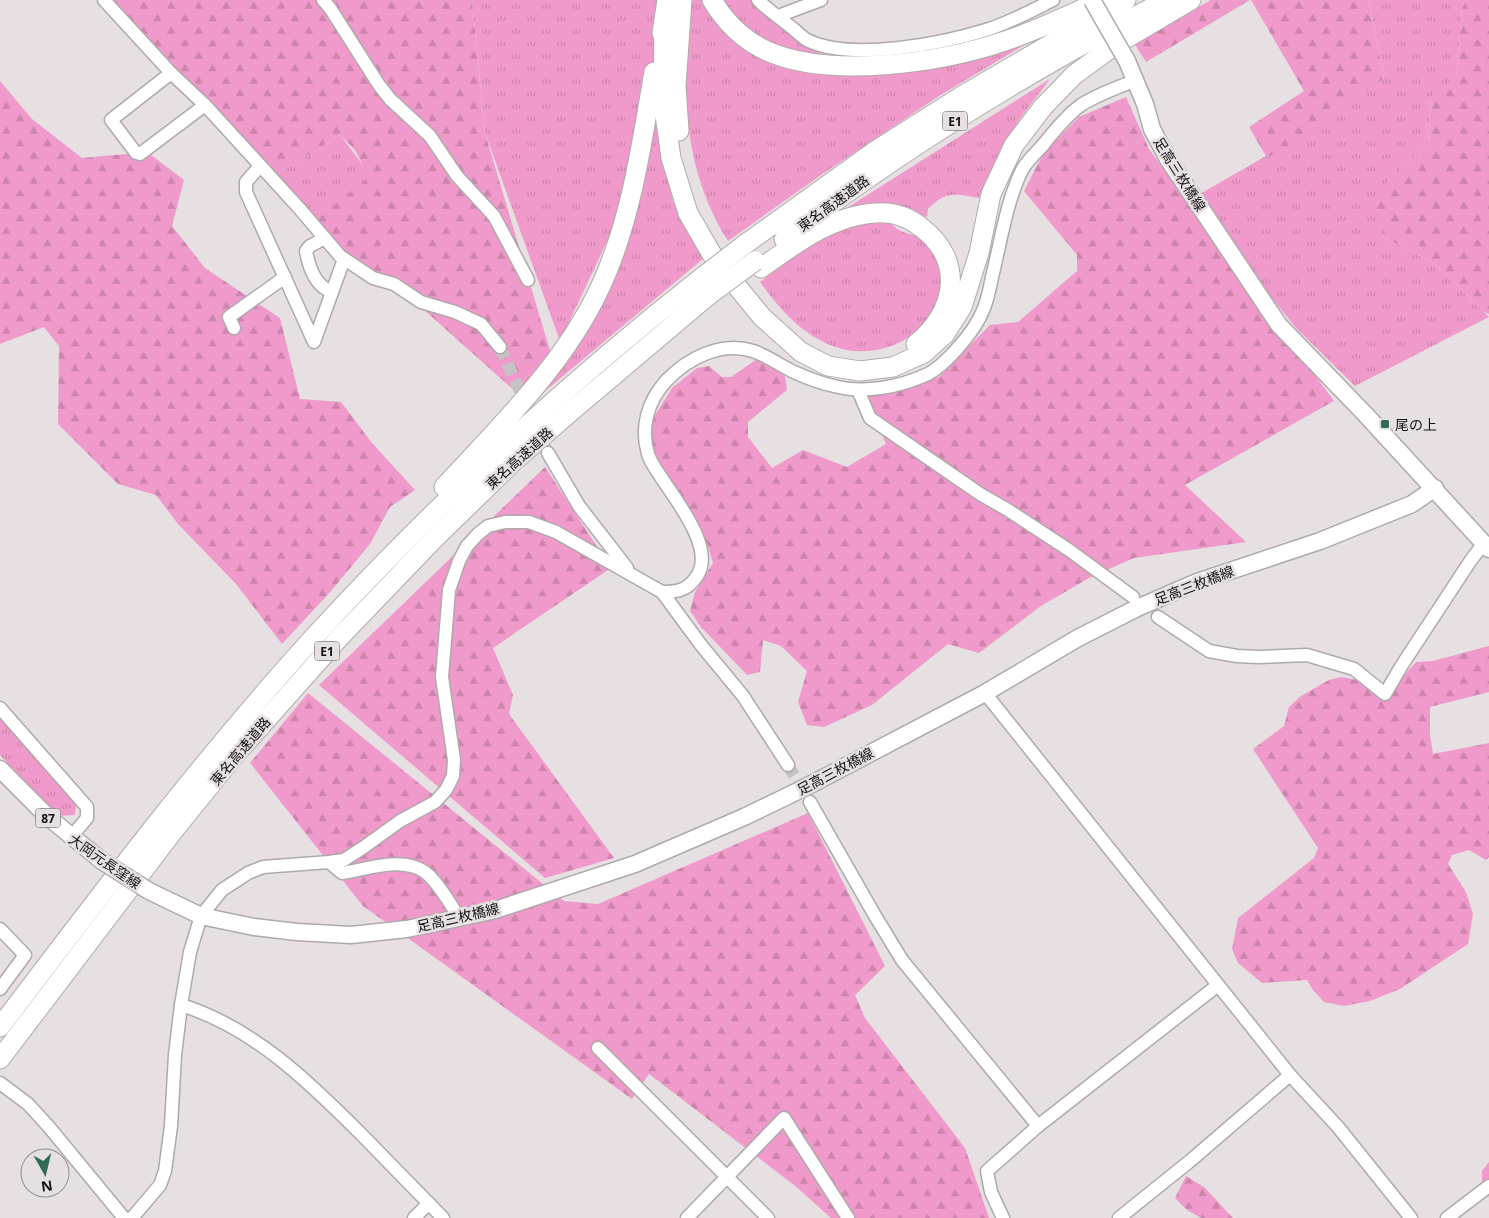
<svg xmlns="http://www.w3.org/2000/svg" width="1489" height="1218" font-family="'Open Sans','Noto Sans JP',sans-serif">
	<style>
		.grass { fill: url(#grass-tufts) }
		.forest { fill: url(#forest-firs) }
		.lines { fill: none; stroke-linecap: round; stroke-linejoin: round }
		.minor-tunnel { stroke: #c6c1c4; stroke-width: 12; stroke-dasharray: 12 6; stroke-linecap: butt }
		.minor-casing { stroke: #afa9ac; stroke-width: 15 }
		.major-casing { stroke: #afa9ac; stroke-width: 19 }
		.highway-casing { stroke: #afa9ac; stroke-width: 21 }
		.minor { stroke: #fff; stroke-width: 12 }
		.major { stroke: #fff; stroke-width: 16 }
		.highway { stroke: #fff; stroke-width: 19 }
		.major-bridge-casing { stroke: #afa9ac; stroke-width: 19; stroke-linecap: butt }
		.highway-bridge-casing { stroke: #afa9ac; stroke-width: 21; stroke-linecap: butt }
		.major-bridge { stroke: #fff; stroke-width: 16 }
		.highway-bridge { stroke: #fff; stroke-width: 19 }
		.poi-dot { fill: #316b54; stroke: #e6e0e3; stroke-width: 2 }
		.labels { text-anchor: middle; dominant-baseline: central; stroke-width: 5; stroke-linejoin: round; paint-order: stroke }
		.shield { fill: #e6e0e3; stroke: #535051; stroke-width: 1 }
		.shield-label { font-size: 12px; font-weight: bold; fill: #141213 }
		.street-label { font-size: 14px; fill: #141213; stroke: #e6e0e3 }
		.poi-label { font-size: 14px; fill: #141213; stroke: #e6e0e3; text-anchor: start }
	</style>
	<defs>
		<pattern id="grass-tufts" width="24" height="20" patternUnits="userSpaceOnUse" patternTransform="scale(1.25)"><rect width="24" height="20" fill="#ef9aca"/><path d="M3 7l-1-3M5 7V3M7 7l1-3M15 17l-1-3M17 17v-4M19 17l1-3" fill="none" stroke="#cc84ad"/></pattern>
		<pattern id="forest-firs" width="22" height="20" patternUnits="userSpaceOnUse" patternTransform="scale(1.25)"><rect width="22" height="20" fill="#ef9aca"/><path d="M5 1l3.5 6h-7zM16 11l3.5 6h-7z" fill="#cc84ad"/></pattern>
	</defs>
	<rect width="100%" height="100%" fill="#e6e0e3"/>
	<g class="grass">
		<polygon points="472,0 666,0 622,210 560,341 485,133"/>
		<path d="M692,0h11l3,7 15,22 16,12 70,27 229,-30 -97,58 -118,79 -93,66c-46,-72 -48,-159 -36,-241z"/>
		<polygon points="719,0 750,0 800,44 826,56 800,53 752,35"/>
		<polygon points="1369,0 1466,0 1462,8 1456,78 1431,97 1428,146 1391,175 1387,239 1434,263 1489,317 1355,386 1296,328 1258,281 1198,195 1266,156 1384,78"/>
		<path d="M1050,79l-31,41 -33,60 -7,18c-24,-4 -33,-8 -51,11l-1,8 -12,-3 -17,-9 -59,8z"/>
		<polygon points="655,119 673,201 688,233 704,258 544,392 570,359 589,327"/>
		<polygon points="340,135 372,177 319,221 271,178"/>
		<path d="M889,221c12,16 25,10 35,20 6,6 11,15 14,22 3,8 3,19 2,27 -8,49 -66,74 -110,55 -31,-13 -51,-37 -70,-63 31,-24 65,-54 106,-60 7,-1 15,-1 23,-1z"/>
		<polygon points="0,711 76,805 75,815 57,816 0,755"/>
	</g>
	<g class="forest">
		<polygon points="108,0 472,0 485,133 551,354 517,393 395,284 372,277 312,224 369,177 355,150 340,135 271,178"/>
		<polygon points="1211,0 1250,0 1146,62 1134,43"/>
		<polygon points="1251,0 1369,0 1384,78 1330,118 1274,155 1266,156 1249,127 1304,91"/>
		<polygon points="1466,0 1489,0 1489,314 1484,312 1434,263 1387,239 1373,203 1391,175 1428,146 1431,96 1456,78 1462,8"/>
		<polygon points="0,81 32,119 82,158 147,152 184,180 172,226 205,268 280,318 300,399 341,402 372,443 415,490 390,507 370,544 332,590 282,644 236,584 178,524 156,495 118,484 58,424 59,346 44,327 0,344"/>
		<polygon points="1126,97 1149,149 1229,260 1334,401 1185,485 1246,542 1134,558 1089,578 1041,606 979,653 948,644 872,705 824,727 807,725 798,702 807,671 781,646 763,640 760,672 747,675 701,627 690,611 695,592 713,563 707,543 675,487 653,456 650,423 672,388 697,368 709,366 722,377 731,377 757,359 785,376 787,390 748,422 748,437 772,468 803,450 847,467 886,444 865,395 939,377 990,325 1018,322 1077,271 1077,255 1024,191 1044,152 1079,117"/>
		<polygon points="545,467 611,568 493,648 513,695 509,714 614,858 545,878 319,685"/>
		<polygon points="1489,646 1489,692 1430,707 1430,735 1433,754 1489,743 1489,857 1486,860 1469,850 1452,855 1448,864 1466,892 1473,914 1468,944 1400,989 1370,1001 1344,1006 1324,1002 1313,990 1307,980 1262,983 1238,963 1232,949 1238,918 1314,858 1318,848 1253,749 1284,726 1289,707 1301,696 1329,680 1341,677 1357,680 1383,699 1416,662 1433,661"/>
		<polygon points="308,693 564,901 598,904 808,813 885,966 855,995 865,1018 965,1148 989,1218 831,1218 794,1185 649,1074 632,1099 363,906 250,763"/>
		<polygon points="1489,1162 1489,1197 1482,1188 1482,1171"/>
		<polygon points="1186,1176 1204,1187 1233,1218 1201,1218 1187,1210 1175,1198"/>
	</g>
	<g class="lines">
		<g class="minor-tunnel">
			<polyline points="500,347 548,453"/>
			<polyline points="788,765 806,796"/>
		</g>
		<defs>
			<g id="minor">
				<polyline points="104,0 171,73 205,105 299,208 340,256 373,278 394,284 421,302 455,312 481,324 500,347"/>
				<polyline points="323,0 330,8 379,85 390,99 430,136 457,176 494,216 528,280"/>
				<path d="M758,0c10,10 22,18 33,27 6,4 11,11 18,14 44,20 132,3 177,-11 23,-7 45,-19 67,-30"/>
				<polyline points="778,16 821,0"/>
				<polyline points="171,73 111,120 136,153 140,154 205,105"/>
				<polyline points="260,166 246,182 246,192 314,342 344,259"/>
				<path d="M325,238l-15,8 -4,5c3,17 9,35 26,41"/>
				<polyline points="234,328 229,317 285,277"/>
				<polyline points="858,390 870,418 980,494 1008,510 1069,550 1133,597"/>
				<polyline points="548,453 579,506 627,568"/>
				<polyline points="662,592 701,645 743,696 788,765"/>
				<polyline points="1158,617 1209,651 1237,656 1258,657 1307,655 1354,669 1385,694 1402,665 1471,560 1484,543"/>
				<polyline points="985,693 1290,1075 1338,1127 1411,1218"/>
				<polyline points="0,708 87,807 87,818 71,837"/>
				<polyline points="810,802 874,914 902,960 1038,1126"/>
				<path d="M329,862l13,11c26,-4 60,-17 83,-1 13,10 26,33 35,47"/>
				<polyline points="0,929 25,955 0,989"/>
				<path d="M181,1005c72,22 128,77 180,129 27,28 55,56 82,84"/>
				<polyline points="598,1048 768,1218"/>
				<polyline points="0,1083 28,1104 49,1127 124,1218"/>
				<path d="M132,1218l28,-33 5,-14 6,-45 4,-71 6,-50 9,-53 11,-36 21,-26 26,-17 15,-6 66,-5 15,-2 20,-13 36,-26 35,-19 11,-12 7,-14 1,-16 -12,-83 7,-87 10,-29 8,-15 11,-12 10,-8 17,-4h24l27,10 106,60c16,0 26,-2 35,-16 19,-28 -23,-78 -38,-102 -4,-6 -9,-13 -11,-20 -8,-27 0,-53 18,-73 22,-23 55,-40 87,-30 15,5 28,15 41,21 13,6 26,11 40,14 30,8 66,1 94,-12 11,-6 20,-15 28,-24 12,-13 22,-26 28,-42 4,-10 6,-21 8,-31 9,-36 14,-74 30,-107 5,-9 14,-17 21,-25 11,-14 23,-29 38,-40 17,-11 36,-17 55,-25"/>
				<polyline points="414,1218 429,1203"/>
				<polyline points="687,1218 784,1118 848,1218"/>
				<polyline points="1003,1218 991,1192 987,1171 1038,1126 1218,985"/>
				<polyline points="1119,1218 1190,1161 1290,1075"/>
				<polyline points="1447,1218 1489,1186"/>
			</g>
			<g id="major">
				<polyline points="1127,61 1145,104 1152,129 1168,159 1279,325 1365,414 1489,549"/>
				<polyline points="0,769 48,817 102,861"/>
				<polyline points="149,891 201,916 254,927 297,932 351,935 407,929 495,910 635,864 744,817 806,787 985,693 1078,638 1137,608 1197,582 1320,541 1412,504 1435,488"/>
			</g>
			<g id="highway">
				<path d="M712,0c13,22 31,40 55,51 63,28 173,12 238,-10 33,-11 65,-26 97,-41"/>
				<polyline points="664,21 663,100 671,158 688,213 714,258 762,317 801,352 828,366 860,371 893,367 924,353 945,334 962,307 979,253 991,194 1014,145 1043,107 1074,75 1115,45 1191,0"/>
				<polyline points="662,33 667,0"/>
				<polyline points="679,131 676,86 682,0"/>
				<path d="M784,239c89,-68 185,-130 282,-185 33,-19 67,-36 100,-54"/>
				<polyline points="744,245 875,151 960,97 1126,0"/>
				<path d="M761,268c34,-24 72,-53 115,-55 17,-1 33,4 46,15 43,33 34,84 -6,116"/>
				<path d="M444,487c60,-65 128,-130 162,-213 27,-64 36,-134 48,-202"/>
				<path d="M0,1027c101,-133 202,-267 314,-390 119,-130 248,-249 386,-358"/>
				<polyline points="0,1059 174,830 234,756 339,638 433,540 513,462 569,413 710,294"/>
			</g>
		</defs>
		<use href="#minor" class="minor-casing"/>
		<use href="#major" class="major-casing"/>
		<use href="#highway" class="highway-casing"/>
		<use href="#minor" class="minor"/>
		<use href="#major" class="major"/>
		<use href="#highway" class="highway"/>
		<defs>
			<g id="major-bridge">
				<polyline points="1092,0 1127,61"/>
				<polyline points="102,861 149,891"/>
			</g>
			<g id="highway-bridge">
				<polyline points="700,279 744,245"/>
				<polyline points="710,294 755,261"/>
			</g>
		</defs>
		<use href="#major-bridge" class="major-bridge-casing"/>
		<use href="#highway-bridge" class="highway-bridge-casing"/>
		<use href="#major-bridge" class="major-bridge"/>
		<use href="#highway-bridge" class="highway-bridge"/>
	</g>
	<rect class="poi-dot" x="1380" y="419" width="10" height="10" rx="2.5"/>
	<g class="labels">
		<g class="shield">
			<rect x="942.5" y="111.5" width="25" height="19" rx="4"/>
			<rect x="314.5" y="641.5" width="25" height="19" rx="4"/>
			<rect x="35.5" y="808.5" width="25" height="19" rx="4"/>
		</g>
		<g class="shield-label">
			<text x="955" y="121">E1</text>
			<text x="327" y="651">E1</text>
			<text x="48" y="818">87</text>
		</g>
		<g class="street-label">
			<text transform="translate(1180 174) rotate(58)">足高三枚橋線</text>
			<text transform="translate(833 203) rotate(-36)">東名高速道路</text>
			<text transform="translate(519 458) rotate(-42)">東名高速道路</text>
			<text transform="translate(1194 585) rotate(-21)">足高三枚橋線</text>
			<text transform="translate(240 751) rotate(-50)">東名高速道路</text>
			<text transform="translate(835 771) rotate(-28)">足高三枚橋線</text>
			<text transform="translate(105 861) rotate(35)">大岡元長窪線</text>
			<text transform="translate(458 917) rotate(-13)">足高三枚橋線</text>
		</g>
		<g class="poi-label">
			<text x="1395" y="424">尾の上</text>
		</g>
	</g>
	<g transform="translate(45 1173) rotate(172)"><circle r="24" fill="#e6e0e3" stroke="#928e90"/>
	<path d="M0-4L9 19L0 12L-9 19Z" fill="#316b54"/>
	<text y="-8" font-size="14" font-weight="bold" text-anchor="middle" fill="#141213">N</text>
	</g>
</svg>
